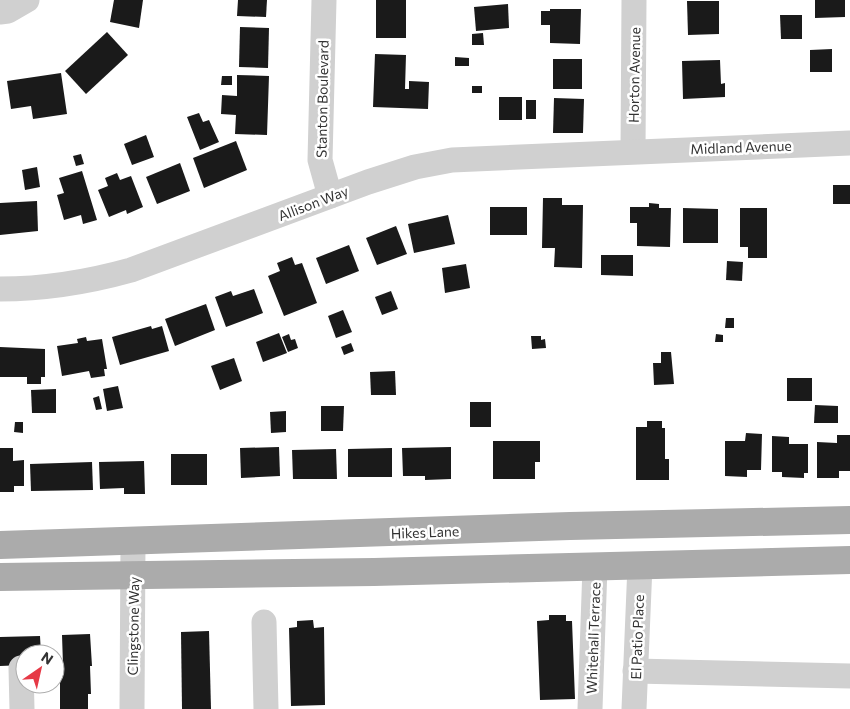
<svg xmlns="http://www.w3.org/2000/svg" width="850" height="709" font-family="Commissioner,sans-serif">
	<style>
		.building { fill: #1a1a1a }
		.lines { fill: none; stroke-linecap: round; stroke-linejoin: round }
		.minor { stroke: #d0d0d0; stroke-width: 25 }
		.major { stroke: #ababab; stroke-width: 28 }
		.labels { text-anchor: middle; dominant-baseline: central; stroke-width: 5; stroke-linejoin: round; paint-order: stroke }
		.street-label { font-size: 14px; fill: #333; stroke: #fff }
	</style>
	<rect width="100%" height="100%" fill="#fff"/>
	<g class="building">
		<polygon points="114,0 143,0 139,28 110,22"/>
		<polygon points="238,0 267,0 266,17 237,16"/>
		<rect x="376" y="0" width="30" height="38"/>
		<polygon points="815,0 845,0 845,17 815,18"/>
		<polygon points="687,1 719,1 719,34 688,35"/>
		<polygon points="508,4 509,28 476,31 474,7"/>
		<polygon points="550,9 581,9 580,44 550,43 550,25 541,25 541,11 550,11"/>
		<polygon points="780,15 802,15 802,39 781,39"/>
		<polygon points="240,27 269,28 268,68 239,67"/>
		<polygon points="107,32 128,55 86,94 65,71"/>
		<polygon points="483,33 484,45 472,45 472,34"/>
		<polygon points="832,49 832,72 810,72 810,50"/>
		<polygon points="375,54 406,55 405,89 409,89 409,81 429,82 428,109 373,107"/>
		<polygon points="455,57 469,58 469,66 455,66"/>
		<rect x="553" y="59" width="29" height="30"/>
		<polygon points="720,60 721,84 725,83 725,97 683,99 682,61"/>
		<polygon points="61,73 67,114 33,119 31,106 11,109 7,81"/>
		<polygon points="237,75 269,76 267,135 235,134 236,115 221,114 222,95 237,96"/>
		<polygon points="222,76 232,76 232,85 221,85"/>
		<rect x="472" y="86" width="10" height="7"/>
		<rect x="499" y="97" width="23" height="23"/>
		<polygon points="554,98 584,99 583,133 553,133"/>
		<rect x="526" y="100" width="10" height="19"/>
		<polygon points="199,113 203,122 209,120 219,142 200,150 187,117"/>
		<polygon points="146,135 154,157 132,165 124,144"/>
		<polygon points="236,141 247,170 204,188 193,158"/>
		<polygon points="81,154 84,164 76,166 73,156"/>
		<polygon points="180,163 190,191 157,204 146,177"/>
		<polygon points="37,167 40,187 25,190 22,170"/>
		<polygon points="82,171 97,220 83,224 81,215 64,220 57,195 64,193 59,178"/>
		<polygon points="117,173 120,180 131,176 143,207 127,214 126,210 109,217 98,190 108,186 105,178"/>
		<rect x="833" y="185" width="17" height="19"/>
		<polygon points="543,198 562,198 562,205 583,205 582,268 554,267 555,248 542,248"/>
		<polygon points="37,201 38,231 0,235 0,203"/>
		<polygon points="649,203 659,204 659,208 671,208 670,247 637,246 637,223 630,223 630,207 649,207"/>
		<rect x="490" y="207" width="37" height="28"/>
		<polygon points="683,208 718,209 718,243 683,243"/>
		<polygon points="740,208 767,208 767,258 748,258 748,247 740,247"/>
		<polygon points="448,215 455,244 414,253 408,224"/>
		<polygon points="396,226 407,254 377,265 366,238"/>
		<polygon points="349,245 359,271 326,284 316,258"/>
		<polygon points="601,255 633,255 633,276 601,275"/>
		<polygon points="292,257 295,265 302,263 317,303 284,316 268,276 280,271 277,263"/>
		<polygon points="727,261 743,262 742,281 726,280"/>
		<polygon points="466,264 470,288 445,293 442,268"/>
		<polygon points="254,289 263,313 226,327 215,297 231,291 233,296"/>
		<polygon points="391,291 398,309 382,315 375,297"/>
		<polygon points="206,304 215,330 175,346 165,319"/>
		<polygon points="343,310 352,332 336,338 328,316"/>
		<polygon points="726,318 734,318 734,328 725,328"/>
		<polygon points="151,326 152,329 162,326 169,351 120,365 112,337"/>
		<polygon points="279,333 287,353 263,362 256,342"/>
		<polygon points="289,334 291,340 295,339 298,348 288,352 282,337"/>
		<polygon points="716,334 723,335 723,342 715,342"/>
		<polygon points="531,336 541,336 541,340 545,339 546,348 532,349"/>
		<polygon points="86,337 87,341 102,339 107,369 104,369 105,376 91,378 89,371 62,376 57,346 78,343 77,339"/>
		<polygon points="351,343 354,351 344,355 341,347"/>
		<polygon points="0,347 45,349 45,377 41,377 41,384 27,384 27,377 0,377"/>
		<polygon points="661,352 671,352 674,384 654,385 653,363 661,363"/>
		<polygon points="234,358 242,381 220,390 211,366"/>
		<polygon points="395,371 396,395 371,395 370,372"/>
		<rect x="787" y="378" width="25" height="23"/>
		<polygon points="118,386 123,408 107,411 103,389"/>
		<polygon points="56,389 56,413 32,413 31,390"/>
		<polygon points="99,396 102,409 96,410 93,398"/>
		<rect x="470" y="402" width="21" height="25"/>
		<polygon points="815,405 838,406 838,423 814,423"/>
		<polygon points="321,406 344,406 343,431 321,431"/>
		<polygon points="286,411 286,432 271,433 270,412"/>
		<polygon points="647,421 662,421 662,428 665,428 665,459 669,459 669,480 636,480 636,427 647,427"/>
		<polygon points="15,422 23,422 23,433 14,432"/>
		<polygon points="746,433 762,434 761,470 747,470 747,477 725,476 725,441 745,441"/>
		<polygon points="837,435 850,435 850,471 839,471 839,478 817,478 817,442 837,443"/>
		<polygon points="772,436 789,437 789,444 808,444 808,473 804,473 804,478 782,477 782,472 772,472"/>
		<polygon points="493,441 540,441 540,462 535,462 535,479 493,479"/>
		<polygon points="279,447 280,476 241,478 240,448"/>
		<polygon points="451,447 451,479 425,480 425,476 403,476 402,448"/>
		<polygon points="0,448 13,448 13,461 24,460 24,486 14,486 14,492 0,492"/>
		<polygon points="392,448 392,477 348,477 348,449"/>
		<polygon points="336,449 337,479 293,479 292,450"/>
		<rect x="171" y="454" width="36" height="31"/>
		<polygon points="144,461 145,494 124,494 124,488 100,489 99,462"/>
		<polygon points="92,462 93,490 31,491 30,464"/>
		<polygon points="549,615 566,615 566,621 572,621 575,699 540,700 537,621 549,620"/>
		<polygon points="313,620 314,628 324,627 325,705 291,706 289,628 297,627 297,621"/>
		<polygon points="209,631 211,709 182,709 181,632"/>
		<polygon points="90,634 92,666 90,666 91,694 88,694 88,709 60,709 60,665 63,665 62,635"/>
		<polygon points="40,636 41,654 25,654 25,665 0,666 0,637"/>
	</g>
	<g class="lines">
		<g class="minor">
			<polyline points="324,0 320,160 330,196"/>
			<polyline points="0,12 8,11 27,0"/>
			<polyline points="633,151 634,0"/>
			<path d="M0,289c45,0 88,-7 131,-19l237,-88 47,-15 37,-7 398,-17"/>
			<polyline points="264,622 266,709"/>
			<polyline points="21,668 22,709"/>
			<polyline points="635,671 850,676"/>
			<polyline points="132,709 133,542"/>
			<polyline points="590,709 595,567"/>
			<polyline points="634,709 640,565"/>
		</g>
		<g class="major">
			<polyline points="0,545 570,526 850,520"/>
			<polyline points="0,577 374,572 850,560"/>
		</g>
	</g>
	<g class="labels">
		<g class="street-label">
			<text transform="translate(634 75) rotate(-89)">Horton Avenue</text>
			<text transform="translate(322 99) rotate(-89)">Stanton Boulevard</text>
			<text transform="translate(741 147) rotate(-2)">Midland Avenue</text>
			<text transform="translate(313 203) rotate(-21)">Allison Way</text>
			<text transform="translate(425 532) rotate(-2)">Hikes Lane</text>
			<text transform="translate(133 626) rotate(-89)">Clingstone Way</text>
			<text transform="translate(637 637) rotate(-88)">El Patio Place</text>
			<text transform="translate(593 638) rotate(-88)">Whitehall Terrace</text>
		</g>
	</g>
	<g transform="translate(40 669) rotate(34)"><circle r="24" fill="#ffffff" stroke="#adadad"/>
	<path d="M0-4L9 19L0 12L-9 19Z" fill="#e63946"/>
	<text y="-8" font-size="14" font-weight="bold" text-anchor="middle" fill="#333333">N</text>
	</g>
</svg>
